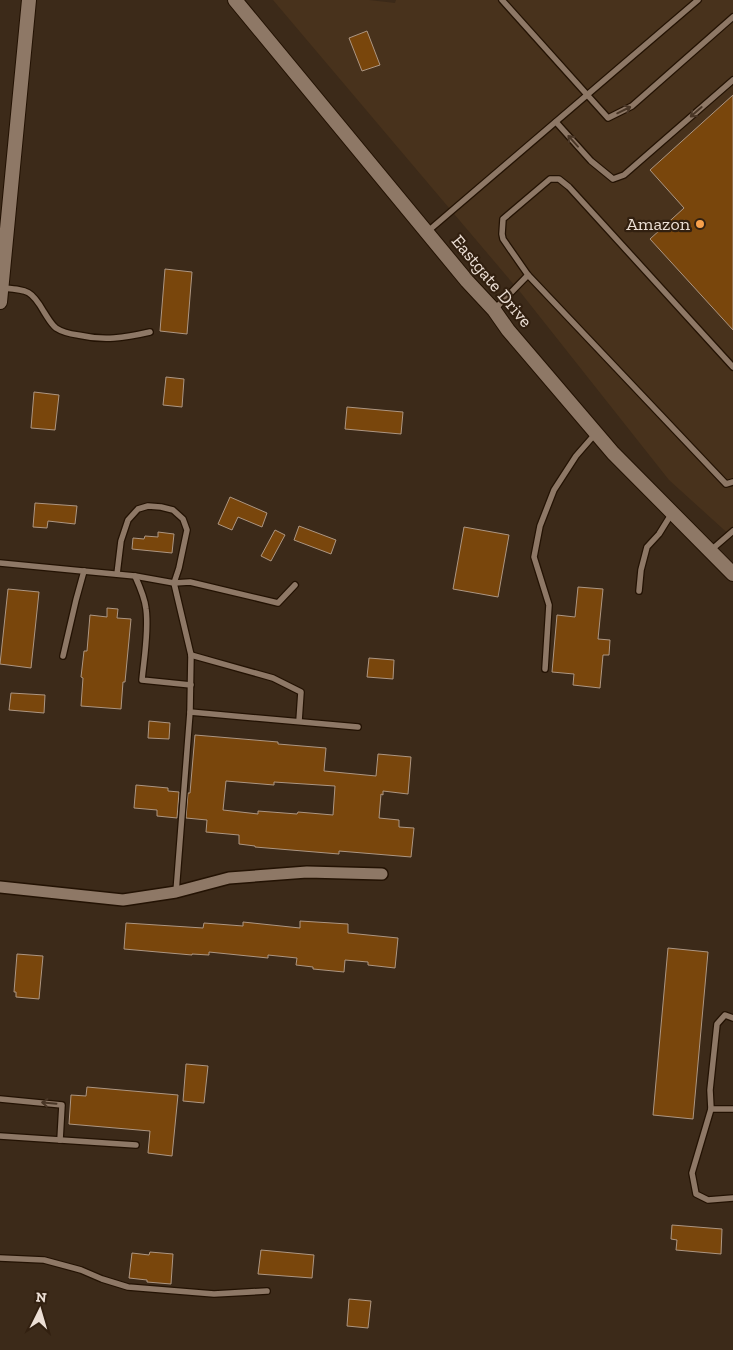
<svg xmlns="http://www.w3.org/2000/svg" width="733" height="1350" font-family="'Zilla Slab',serif">
	<style>
		.built { fill: #48321c }
		.building { fill: #79460c; stroke: #ad9682; fill-rule: evenodd }
		.lines { fill: none; stroke-linecap: round; stroke-linejoin: round }
		.service-casing { stroke: #231203; stroke-width: 8 }
		.minor-casing { stroke: #231203; stroke-width: 14 }
		.tertiary-casing { stroke: #231203; stroke-width: 16 }
		.service { stroke: #8e7866; stroke-width: 5.5 }
		.minor { stroke: #8e7866; stroke-width: 11 }
		.tertiary { stroke: #8e7866; stroke-width: 14 }
		.oneway { stroke: #493626 }
		.poi-dot { fill: #f8a04b; stroke: #322010; stroke-width: 2 }
		.labels { text-anchor: middle; dominant-baseline: central; stroke-width: 4.5; stroke-linejoin: round; paint-order: stroke }
		.poi-label { font-size: 18px; fill: #ecdfd5; stroke: #322010; text-anchor: end }
		.street-label { font-size: 18px; fill: #ecdfd5; stroke: #322010 }
	</style>
	<rect width="100%" height="100%" fill="#3c2a19"/>
	<polygon class="built" points="273,0 369,0 395,3 396,0 733,0 733,538 669,480 521,293"/>
	<g class="building">
		<polygon points="367,31 380,65 362,71 349,38"/>
		<polygon points="733,95 733,330 650,239 684,208 650,170"/>
		<polygon points="165,269 192,272 187,334 160,331"/>
		<polygon points="166,377 184,379 182,407 163,405"/>
		<polygon points="34,392 59,395 55,430 31,428"/>
		<polygon points="347,407 403,412 401,434 345,429"/>
		<polygon points="230,497 267,513 262,527 238,517 232,530 218,524"/>
		<polygon points="35,503 77,506 75,524 48,521 47,528 33,527"/>
		<polygon points="299,526 336,540 331,554 294,540"/>
		<polygon points="464,527 509,535 498,597 453,589"/>
		<polygon points="275,530 285,535 271,561 261,556"/>
		<polygon points="158,532 174,534 172,553 132,549 133,538 144,539 145,536 158,537"/>
		<polygon points="578,587 603,589 598,639 610,640 609,655 603,655 600,688 573,685 574,674 552,672 557,615 575,617"/>
		<polygon points="8,589 39,592 31,668 0,664"/>
		<polygon points="107,608 118,609 117,618 131,619 125,682 123,682 121,709 81,706 83,678 81,677 84,651 87,651 90,615 107,617"/>
		<polygon points="369,658 394,660 393,679 367,677"/>
		<polygon points="11,693 45,695 44,713 9,710"/>
		<polygon points="149,721 170,723 169,739 148,738"/>
		<path d="M195,735l83,7v2l48,4 -2,23 52,5 2,-22 33,3 -3,37 -25,-3v4l-2,-1 -2,24 20,2v7l15,1 -3,29 -72,-6v3l-84,-7v-1l-16,-2v-9l-33,-3 1,-12 -21,-2 2,-25h2zM226,781l48,4v-3l61,4 -2,29 -35,-3 -1,2 -39,-3v3l-35,-4z"/>
		<polygon points="136,785 168,788 168,791 179,792 177,818 157,816 157,810 134,808"/>
		<polygon points="300,921 348,924 348,933 398,938 395,968 368,965 368,962 345,960 344,972 313,969 313,967 296,965 297,958 268,955 268,958 209,952 209,955 192,954 192,955 124,949 126,923 203,928 204,923 243,926 243,922 300,928"/>
		<polygon points="668,948 708,952 693,1119 653,1115"/>
		<polygon points="17,954 43,956 39,999 16,997 16,992 14,992"/>
		<polygon points="186,1064 208,1066 204,1103 183,1101"/>
		<polygon points="87,1087 178,1095 172,1156 148,1153 150,1131 69,1124 71,1095 86,1096"/>
		<polygon points="672,1225 722,1229 721,1254 676,1250 677,1240 671,1239"/>
		<polygon points="261,1250 314,1255 312,1278 258,1274"/>
		<polygon points="150,1252 173,1254 171,1284 147,1282 147,1280 129,1278 132,1253 149,1255"/>
		<polygon points="349,1299 371,1301 368,1328 347,1326"/>
	</g>
	<g class="lines">
		<defs>
			<g id="service">
				<polyline points="502,0 608,118 632,106 733,17"/>
				<polyline points="556,122 591,161 613,179 624,175 733,80"/>
				<polyline points="427,232 698,0"/>
				<path d="M1,288c26,2 30,1 43,24 4,6 7,12 12,16 6,4 15,6 22,7 26,6 46,3 72,-3"/>
				<polyline points="494,310 528,275"/>
				<polyline points="733,367 569,187 559,179 550,179 503,219 502,234 503,239 528,275 726,484 733,482"/>
				<polyline points="710,551 733,531"/>
				<polyline points="0,563 135,576 174,583 190,582 278,603 295,585"/>
				<polyline points="117,574 121,541 128,520 138,509 148,506 161,507 173,510 183,519 187,530 179,568 174,583 191,655 190,712 176,892"/>
				<path d="M135,576c5,11 10,22 11,33 3,22 -2,49 -4,71l49,5"/>
				<polyline points="639,591 641,570 647,547 659,534 672,513"/>
				<polyline points="191,655 273,678 301,692 299,721"/>
				<polyline points="63,656 76,600 84,571"/>
				<polyline points="545,669 549,605 534,557 540,526 554,490 576,456 596,433"/>
				<polyline points="190,712 358,727"/>
				<polyline points="733,1018 725,1015 717,1024 710,1090 711,1109 733,1109"/>
				<polyline points="0,1099 62,1105 60,1140"/>
				<polyline points="711,1109 692,1173 696,1194 708,1200 733,1198"/>
				<polyline points="0,1136 136,1145"/>
				<polyline points="0,1258 44,1260 81,1270 102,1279 128,1287 214,1294 267,1291"/>
			</g>
			<polyline id="minor" points="0,887 123,900 176,892 229,878 307,872 382,874"/>
			<g id="tertiary">
				<polyline points="235,0 467,281 494,310 508,330 613,453 733,574"/>
				<polyline points="0,302 29,0"/>
			</g>
		</defs>
		<use href="#service" class="service-casing"/>
		<use href="#minor" class="minor-casing"/>
		<use href="#tertiary" class="tertiary-casing"/>
		<use href="#service" class="service"/>
		<use href="#minor" class="minor"/>
		<use href="#tertiary" class="tertiary"/>
	</g>
	<defs><path id="oneway-shaft" d="M-6 0H5M1.5-3L5.5 0L1.5 3" fill="none" stroke-width="1.6" stroke-linecap="round" stroke-linejoin="round" transform="scale(1.25)"/></defs>
	<g class="oneway">
		<use href="#oneway-shaft" transform="translate(624 110) rotate(-26)"/>
		<use href="#oneway-shaft" transform="translate(696 112) rotate(139)"/>
		<use href="#oneway-shaft" transform="translate(573 141) rotate(-132)"/>
		<use href="#oneway-shaft" transform="translate(49 1103) rotate(-175)"/>
	</g>
	<circle class="poi-dot" cx="700" cy="224" r="5"/>
	<g class="labels">
		<g class="poi-label">
			<text x="690" y="224">Amazon</text>
		</g>
		<g class="street-label">
			<text transform="translate(492 281) rotate(50)">Eastgate Drive</text>
		</g>
	</g>
	<g transform="translate(40 1310) rotate(5)" stroke="#322010" stroke-width="4" paint-order="stroke">
	<path d="M0-4L9 19L0 12L-9 19Z" fill="#ecdfd5"/>
	<text y="-8" font-size="14" font-weight="bold" text-anchor="middle" fill="#ecdfd5">N</text>
	</g>
</svg>
